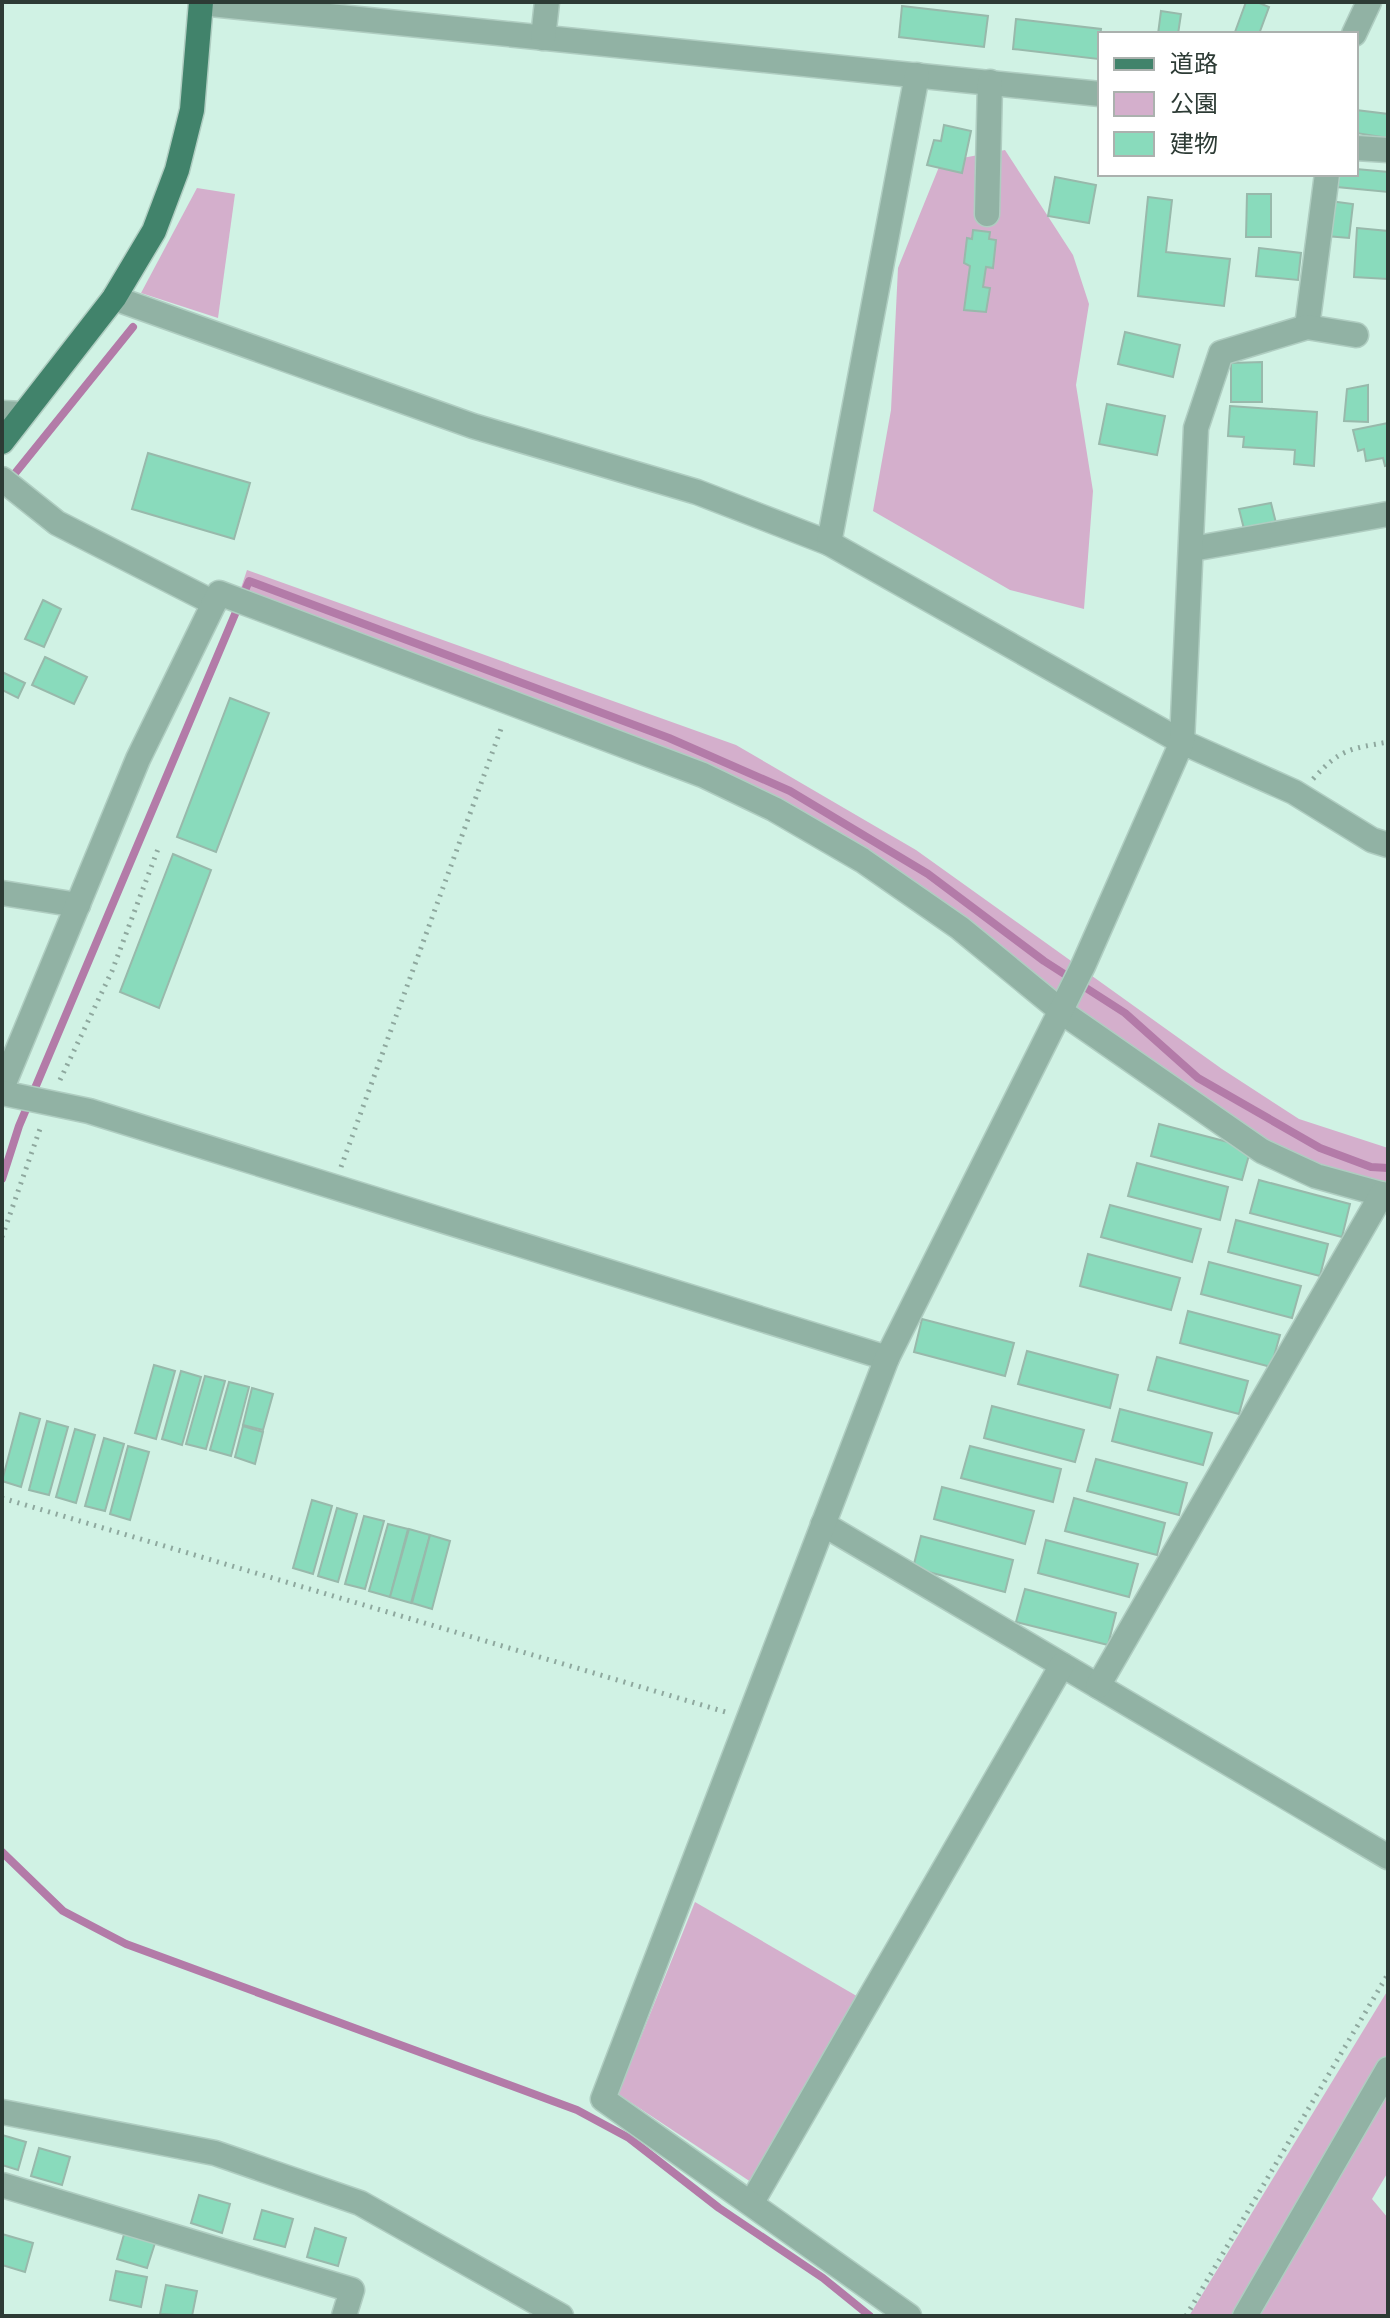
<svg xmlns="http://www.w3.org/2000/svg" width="1390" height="2318" font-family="'Noto Serif','Noto Sans JP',serif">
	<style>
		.green { fill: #d4afcc }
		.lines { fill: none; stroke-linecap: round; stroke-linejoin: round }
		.stream { stroke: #b37ba8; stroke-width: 8 }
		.building { fill: #89dbbc; stroke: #98b9ab; stroke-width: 2 }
		.minor-casing { stroke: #afcdc1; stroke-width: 27 }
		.major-casing { stroke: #afcdc1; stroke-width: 27 }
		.path { stroke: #8ea89e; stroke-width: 5; stroke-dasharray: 2 6; stroke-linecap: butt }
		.minor { stroke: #91b2a4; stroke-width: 24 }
		.major { stroke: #41836b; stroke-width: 24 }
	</style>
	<rect width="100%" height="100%" fill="#d0f2e4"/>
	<g class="green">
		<polygon points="1005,150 1073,255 1089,304 1076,385 1093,491 1084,609 1010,590 873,511 891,410 898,268 941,162"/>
		<polygon points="197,188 235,194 218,318 141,293"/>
		<polygon points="247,570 736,745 916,850 1222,1069 1299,1119 1388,1148 1388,1195 1316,1176 774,809 237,600"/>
		<polygon points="695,1902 867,2002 760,2188 618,2094"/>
		<polygon points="1388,1990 1388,2172 1372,2199 1388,2218 1388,2316 1189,2316"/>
	</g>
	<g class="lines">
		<g class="stream">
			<polyline points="8,482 133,327"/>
			<polyline points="2,1179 19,1126 249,581 669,738 790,791 928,874 1044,961 1125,1013 1198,1078 1320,1148 1371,1167 1388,1168"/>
			<polyline points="2,1852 63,1911 126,1944 577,2110 629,2138 719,2208 823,2278 870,2316"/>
		</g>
	</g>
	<g class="building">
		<polygon points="1246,2 1257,2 1269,7 1259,34 1235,32"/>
		<polygon points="902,6 988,16 984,47 899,37"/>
		<polygon points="1161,11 1181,14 1178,34 1158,34"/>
		<polygon points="1016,19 1101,29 1098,59 1013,49"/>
		<polygon points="1356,110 1388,114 1388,138 1356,133"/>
		<polygon points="944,125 971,131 962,173 927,165 934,140 941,141"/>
		<polygon points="1356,169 1388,172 1388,192 1337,187 1338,174 1356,174"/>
		<polygon points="1055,177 1096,185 1089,223 1048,216"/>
		<polygon points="1247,194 1271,194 1271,237 1246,237"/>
		<polygon points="1148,197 1172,200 1166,252 1230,259 1224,306 1138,296"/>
		<polygon points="1330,201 1353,204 1349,238 1326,236"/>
		<polygon points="1357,228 1388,231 1388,279 1354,277"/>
		<polygon points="973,230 990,232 989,239 996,240 993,268 986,267 983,287 990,288 986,312 964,310 970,266 964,263 967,238 972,239"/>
		<polygon points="1259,248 1301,253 1298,280 1256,276"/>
		<polygon points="1125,332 1180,345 1173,377 1118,364"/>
		<polygon points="1262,362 1262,402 1231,402 1231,363"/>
		<polygon points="1368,385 1368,422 1344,421 1347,389"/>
		<polygon points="1107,404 1165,416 1157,455 1099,444"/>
		<polygon points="1230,406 1317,412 1314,466 1294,464 1295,450 1243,447 1244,437 1228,436"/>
		<polygon points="1388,423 1388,465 1385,466 1383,458 1366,461 1364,449 1358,451 1353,430"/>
		<polygon points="148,453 250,483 234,539 132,509"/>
		<polygon points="1271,503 1276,523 1244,529 1239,509"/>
		<polygon points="43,600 61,609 44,647 25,639"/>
		<polygon points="45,657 87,677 74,704 32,685"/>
		<polygon points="2,672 25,683 18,698 2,690"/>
		<polygon points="230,698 269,713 216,852 177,837"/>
		<polygon points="173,854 211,870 159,1008 120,992"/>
		<polygon points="1159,1124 1251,1148 1242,1180 1151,1156"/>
		<polygon points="1137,1163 1228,1187 1220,1220 1128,1196"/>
		<polygon points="1259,1180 1350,1204 1342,1237 1250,1213"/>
		<polygon points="1110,1205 1201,1229 1192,1262 1101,1237"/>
		<polygon points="1236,1220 1328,1244 1320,1276 1228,1252"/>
		<polygon points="1088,1254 1180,1278 1171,1310 1080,1286"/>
		<polygon points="1209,1262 1301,1286 1292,1318 1201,1294"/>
		<polygon points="1188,1311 1280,1335 1271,1367 1180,1343"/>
		<polygon points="922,1319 1014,1343 1005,1376 914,1352"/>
		<polygon points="1027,1351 1118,1375 1110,1408 1018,1384"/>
		<polygon points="1157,1357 1248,1381 1239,1414 1148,1390"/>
		<polygon points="154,1365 175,1371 156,1439 135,1433"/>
		<polygon points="181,1371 201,1377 182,1445 162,1439"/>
		<polygon points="205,1376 225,1381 206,1449 186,1444"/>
		<polygon points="229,1382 249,1387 231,1456 210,1450"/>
		<polygon points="252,1388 273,1394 263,1430 243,1425"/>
		<polygon points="992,1406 1084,1430 1075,1462 984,1438"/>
		<polygon points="1120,1409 1212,1433 1203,1465 1112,1441"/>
		<polygon points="20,1413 40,1419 21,1487 2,1481"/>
		<polygon points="47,1421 68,1427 49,1495 29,1490"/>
		<polygon points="243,1426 263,1432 255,1464 235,1457"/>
		<polygon points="75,1429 95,1435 76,1503 56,1497"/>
		<polygon points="104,1438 124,1444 105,1511 85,1506"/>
		<polygon points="128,1446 149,1452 130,1520 110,1514"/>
		<polygon points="970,1446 1061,1469 1053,1502 961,1478"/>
		<polygon points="1096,1459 1187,1483 1179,1515 1087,1491"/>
		<polygon points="942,1487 1034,1511 1025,1544 934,1519"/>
		<polygon points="1074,1498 1165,1523 1157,1555 1065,1531"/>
		<polygon points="312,1500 332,1506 313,1574 293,1568"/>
		<polygon points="337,1508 357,1514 338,1582 318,1576"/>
		<polygon points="364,1516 384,1521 365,1589 345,1584"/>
		<polygon points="388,1524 408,1529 390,1597 369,1591"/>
		<polygon points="409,1529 430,1535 411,1603 390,1597"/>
		<polygon points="430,1535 450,1541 432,1609 412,1603"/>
		<polygon points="921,1536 1013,1560 1005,1592 913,1568"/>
		<polygon points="1046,1540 1138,1564 1129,1597 1038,1573"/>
		<polygon points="1025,1589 1116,1613 1108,1645 1016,1622"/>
		<polygon points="2,2135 26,2142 18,2170 2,2165"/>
		<polygon points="39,2148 70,2157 62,2185 31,2176"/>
		<polygon points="199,2195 230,2204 222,2233 191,2223"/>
		<polygon points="262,2210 293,2219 285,2247 254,2239"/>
		<polygon points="315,2228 346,2238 338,2266 307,2257"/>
		<polygon points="125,2231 156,2240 147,2268 117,2259"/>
		<polygon points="2,2234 33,2243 25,2272 2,2265"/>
		<polygon points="116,2271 147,2277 141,2307 110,2300"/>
		<polygon points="166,2285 197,2291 192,2316 160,2314"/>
	</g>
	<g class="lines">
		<defs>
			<g id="minor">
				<polyline points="201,3 1100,94"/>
				<polyline points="1354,34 1369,2"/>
				<polyline points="543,38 547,2"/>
				<polyline points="1356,148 1388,150"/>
				<polyline points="987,214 990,82"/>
				<polyline points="114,298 473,426 697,492 829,543 1182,742 1294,792 1372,840 1388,845"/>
				<polyline points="1307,327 1327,174"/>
				<polyline points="2,413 23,414"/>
				<polyline points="2,479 57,523 214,603"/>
				<polyline points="829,543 917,75"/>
				<polyline points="1192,549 1388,514"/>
				<polyline points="2,893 78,905"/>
				<polyline points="2,1088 138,759 219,593 703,775 774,809 862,860 960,928 1066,1015 1262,1151 1316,1176 1388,1196"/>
				<polyline points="2,1093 89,1111 887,1358"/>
				<polyline points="823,1524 1388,1857"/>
				<polyline points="1098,1686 1382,1194"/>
				<polyline points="2,2112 215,2153 360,2203 561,2316"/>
				<polyline points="2,2185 352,2290 344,2316"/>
				<polyline points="752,2202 1062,1665"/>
				<polyline points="909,2316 603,2099 887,1358 1083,966 1182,742 1196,428 1221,353 1307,327 1356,335"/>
				<polyline points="1245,2316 1388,2069"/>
			</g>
			<polyline id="major" points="2,442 114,298 154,231 177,170 192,110 201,2"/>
		</defs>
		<use href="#minor" class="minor-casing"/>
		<use href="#major" class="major-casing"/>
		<g class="path">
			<path d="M1313,779c27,-30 36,-30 75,-37"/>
			<polyline points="60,1080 112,971 158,849"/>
			<polyline points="341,1167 502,726"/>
			<polyline points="2,1237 41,1126"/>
			<polyline points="2,1498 729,1713"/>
			<polyline points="1186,2316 1388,1974"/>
		</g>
		<use href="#minor" class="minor"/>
		<use href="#major" class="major"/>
	</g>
	<rect width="1390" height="2318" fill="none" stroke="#2d3b35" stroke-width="8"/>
	<rect x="1098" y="32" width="260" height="144" fill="#ffffff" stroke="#abb1ae" stroke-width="2"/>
	<rect x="1114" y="58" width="40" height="12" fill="#41836b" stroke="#abb1ae" stroke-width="2"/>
	<text x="1170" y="72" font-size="24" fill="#2d3b35">道路</text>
	<rect x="1114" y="92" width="40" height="24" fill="#d4afcc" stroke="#abb1ae" stroke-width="2"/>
	<text x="1170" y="112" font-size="24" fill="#2d3b35">公園</text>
	<rect x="1114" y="132" width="40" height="24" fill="#89dbbc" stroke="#abb1ae" stroke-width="2"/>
	<text x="1170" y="152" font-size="24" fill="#2d3b35">建物</text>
</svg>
